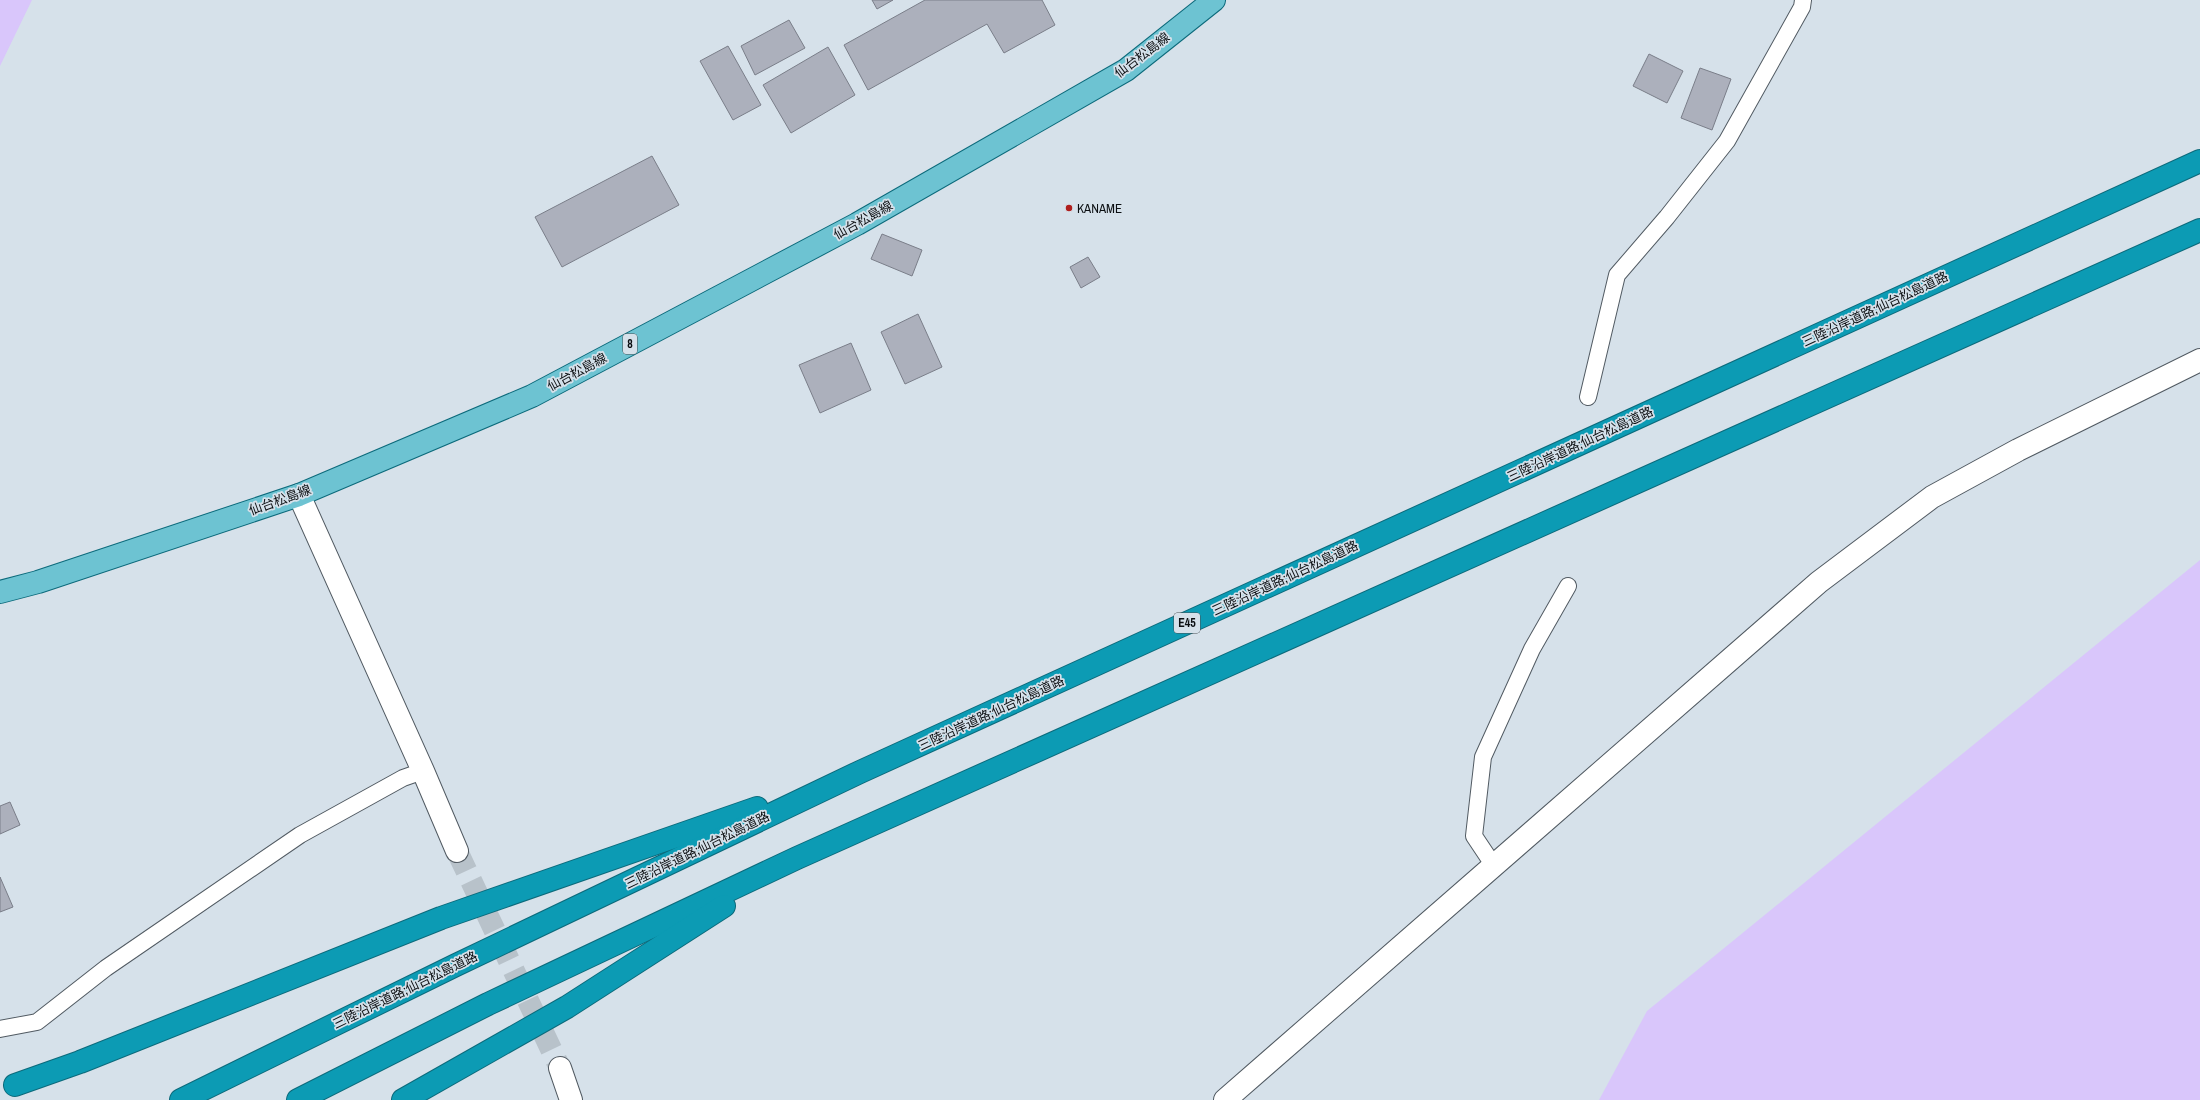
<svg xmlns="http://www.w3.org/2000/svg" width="2200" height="1100" font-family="'Archivo Narrow','Noto Sans JP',sans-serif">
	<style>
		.green { fill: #d9c6fb }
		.building { fill: #acb0bc; stroke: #7a7e89 }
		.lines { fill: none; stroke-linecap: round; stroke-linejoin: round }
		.street-tunnel { stroke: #b8c2ca; stroke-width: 22; stroke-dasharray: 22 11; stroke-linecap: butt }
		.lane-casing { stroke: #515a62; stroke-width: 18 }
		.street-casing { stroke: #515a62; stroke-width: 24 }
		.primary-casing { stroke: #0c6a7b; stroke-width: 24 }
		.highway-casing { stroke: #0c6a7b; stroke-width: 24 }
		.lane { stroke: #fff; stroke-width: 16 }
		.street { stroke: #fff; stroke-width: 22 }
		.primary { stroke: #6dc3d2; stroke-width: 22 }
		.highway { stroke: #0c9bb4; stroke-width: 22 }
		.poi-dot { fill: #af1e1d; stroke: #d6e1ea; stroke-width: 1.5 }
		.labels { text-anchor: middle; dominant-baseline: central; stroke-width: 3.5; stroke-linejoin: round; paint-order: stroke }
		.shield { fill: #d6e1ea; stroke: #494e53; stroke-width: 1 }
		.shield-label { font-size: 12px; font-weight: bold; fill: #0c0f12 }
		.street-label { font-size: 13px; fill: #0c0f12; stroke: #d6e1ea }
		.poi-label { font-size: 13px; fill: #0c0f12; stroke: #d6e1ea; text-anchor: start }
	</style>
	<rect width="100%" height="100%" fill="#d6e1ea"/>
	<g class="green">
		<polygon points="0,0 32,0 0,66"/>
		<polygon points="2200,560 2200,1100 1599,1100 1647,1011"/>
	</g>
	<g class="building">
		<polygon points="872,0 893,0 877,9"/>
		<polygon points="925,0 1042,0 1055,25 1004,53 987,24 868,90 844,45"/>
		<polygon points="789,20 805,48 755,75 741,46"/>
		<polygon points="728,46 761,105 733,120 700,61"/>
		<polygon points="828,47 855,95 791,133 763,85"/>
		<polygon points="1649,54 1683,71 1667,103 1633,86"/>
		<polygon points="1700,68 1731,79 1712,130 1681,118"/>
		<polygon points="652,156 679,205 562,267 535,217"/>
		<polygon points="882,234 922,250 912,276 871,259"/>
		<polygon points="1088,257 1100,277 1081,288 1070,267"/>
		<polygon points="918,314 942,367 905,384 881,332"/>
		<polygon points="851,343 871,390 820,413 799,365"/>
		<polygon points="10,802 20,825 0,834 0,806"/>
		<polygon points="0,877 13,907 0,912"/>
	</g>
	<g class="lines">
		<polyline class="street-tunnel" points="457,851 560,1068"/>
		<defs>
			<g id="lane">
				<polyline points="1588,397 1617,275 1667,217 1727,141 1802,7 1803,0"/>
				<polyline points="1494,866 1474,836 1483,757 1532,649 1568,586"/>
				<polyline points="0,1029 37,1022 106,968 300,835 403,778 423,771"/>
			</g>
			<g id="street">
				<polyline points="299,495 423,771 457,851"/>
				<polyline points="560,1068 571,1100"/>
				<polyline points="1225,1100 1819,582 1932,497 2018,450 2200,360"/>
			</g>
			<polyline id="primary" points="0,592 38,582 299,495 532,396 857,224 1126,70 1214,0"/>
			<g id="highway">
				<polyline points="15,1085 80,1062 441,918 757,808"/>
				<polyline points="181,1100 456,965 860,772 2200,161"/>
				<polyline points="298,1100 488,1004 797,858 2200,230"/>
				<polyline points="403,1100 567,1007 724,906"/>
			</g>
		</defs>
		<use href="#lane" class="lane-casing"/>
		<use href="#street" class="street-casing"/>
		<use href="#primary" class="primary-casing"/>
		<use href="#highway" class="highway-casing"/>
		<use href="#lane" class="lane"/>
		<use href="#street" class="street"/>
		<use href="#primary" class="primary"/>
		<use href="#highway" class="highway"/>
	</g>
	<circle class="poi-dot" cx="1069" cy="208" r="4"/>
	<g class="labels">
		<g class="shield">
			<rect x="623" y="334" width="14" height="20" rx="3"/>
			<rect x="1174" y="613" width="26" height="20" rx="3"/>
		</g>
		<g class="shield-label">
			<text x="630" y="344">8</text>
			<text x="1187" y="623">E45</text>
		</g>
		<g class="street-label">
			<text transform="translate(1142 55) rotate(-37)">仙台松島線</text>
			<text transform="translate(863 220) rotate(-29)">仙台松島線</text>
			<text transform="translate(1875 309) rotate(-25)">三陸沿岸道路;仙台松島道路</text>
			<text transform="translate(577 372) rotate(-28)">仙台松島線</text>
			<text transform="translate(1580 444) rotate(-25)">三陸沿岸道路;仙台松島道路</text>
			<text transform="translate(280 500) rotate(-20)">仙台松島線</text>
			<text transform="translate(1285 578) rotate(-25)">三陸沿岸道路;仙台松島道路</text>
			<text transform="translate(991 713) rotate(-25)">三陸沿岸道路;仙台松島道路</text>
			<text transform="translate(697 850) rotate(-26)">三陸沿岸道路;仙台松島道路</text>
			<text transform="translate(405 990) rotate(-26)">三陸沿岸道路;仙台松島道路</text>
		</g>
		<g class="poi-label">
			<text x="1077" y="208">KANAME</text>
		</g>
	</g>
</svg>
